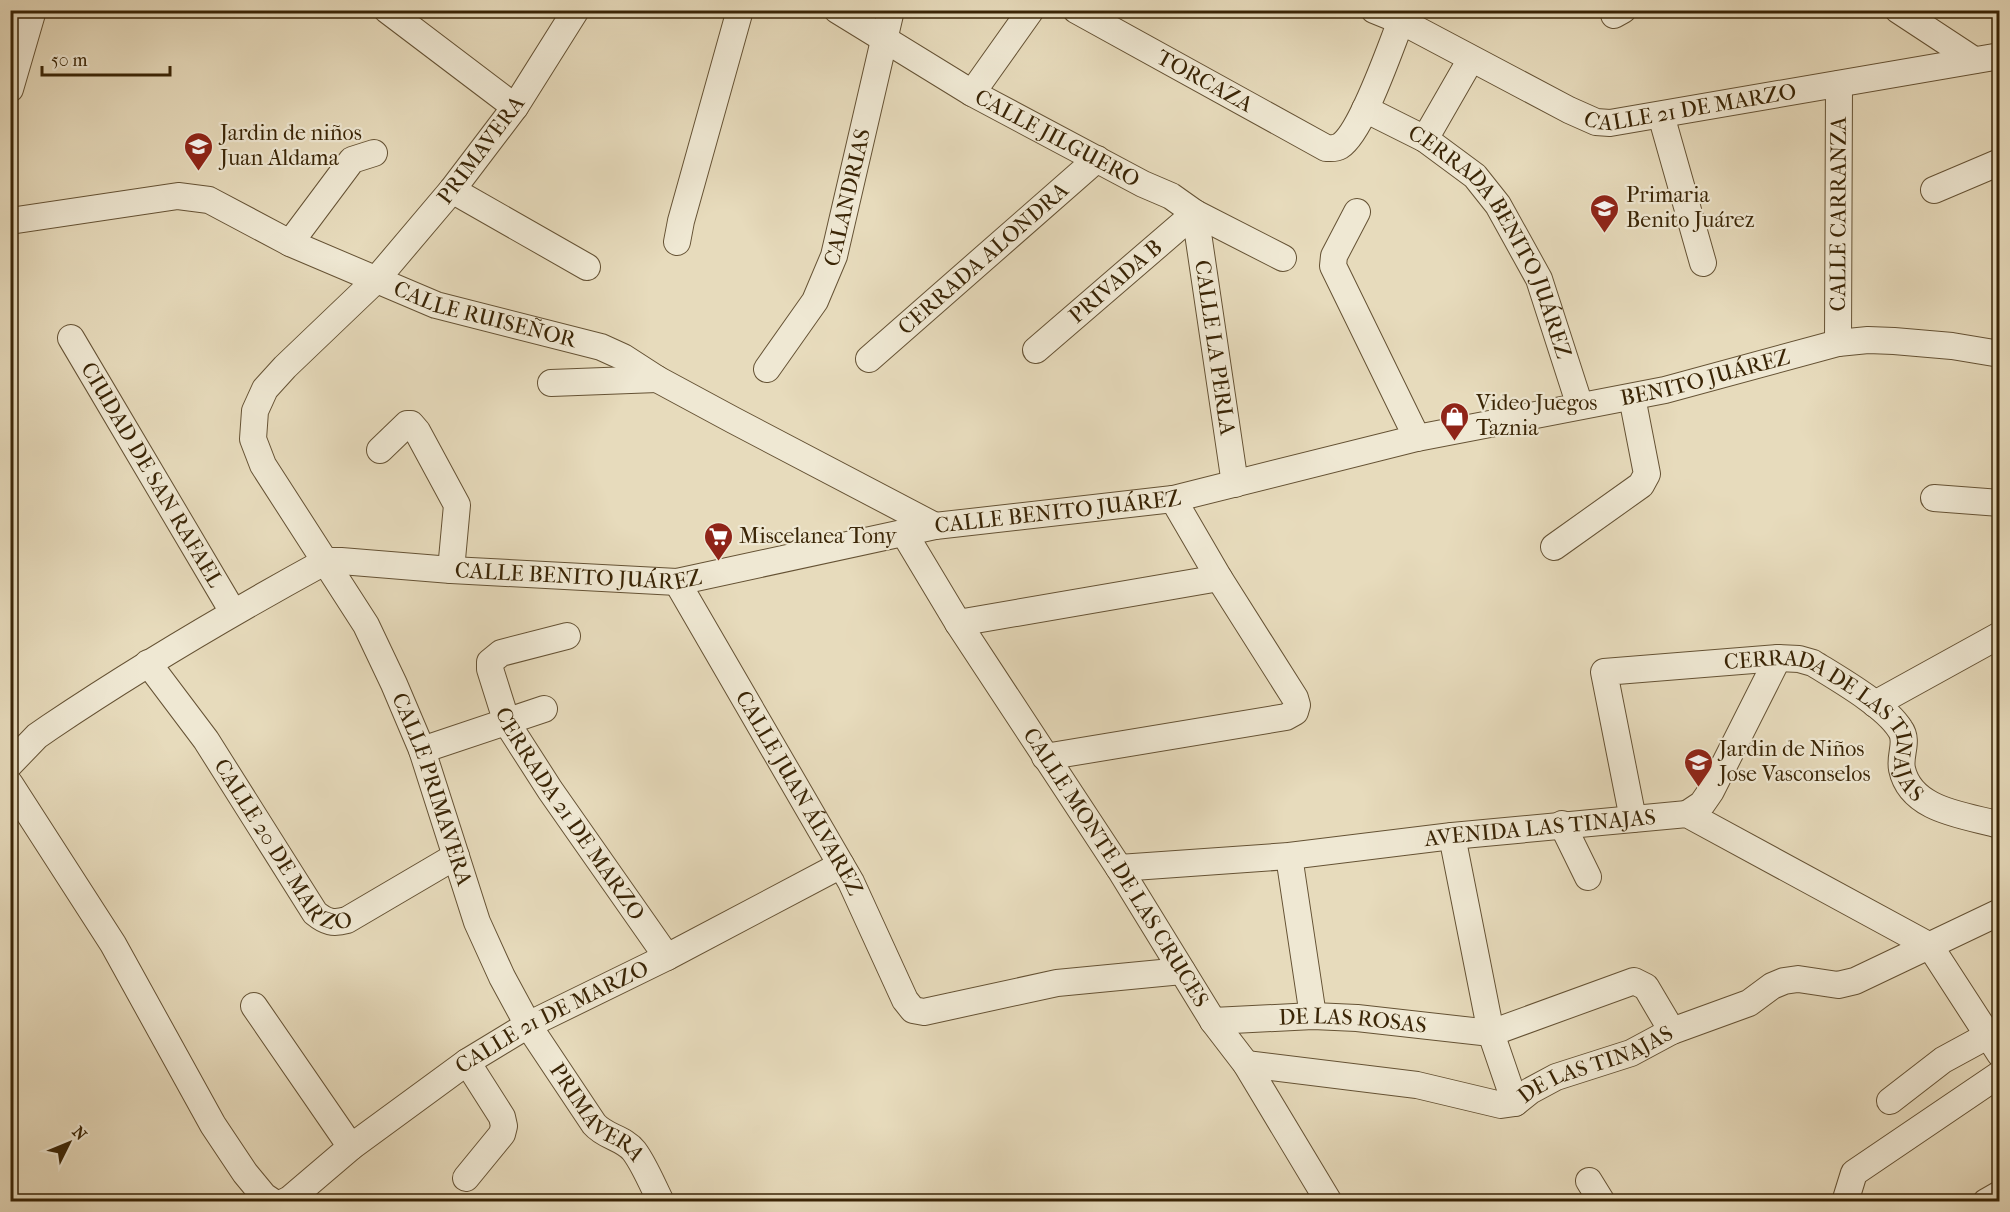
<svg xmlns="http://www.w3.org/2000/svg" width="2010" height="1212" font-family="'IM FELL French Canon',serif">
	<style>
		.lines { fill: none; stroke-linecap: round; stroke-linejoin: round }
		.minor-casing { stroke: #655234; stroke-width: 28 }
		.minor { stroke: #efe8d3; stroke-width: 26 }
		.labels { text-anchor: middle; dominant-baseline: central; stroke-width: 4.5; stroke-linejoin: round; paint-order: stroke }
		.street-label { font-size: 22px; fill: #3a2506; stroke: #efe8d3 }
		.poi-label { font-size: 22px; fill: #3a2506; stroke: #efe8d3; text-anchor: start }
	</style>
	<rect width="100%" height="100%" fill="#e7dbbc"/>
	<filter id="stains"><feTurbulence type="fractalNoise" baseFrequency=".00333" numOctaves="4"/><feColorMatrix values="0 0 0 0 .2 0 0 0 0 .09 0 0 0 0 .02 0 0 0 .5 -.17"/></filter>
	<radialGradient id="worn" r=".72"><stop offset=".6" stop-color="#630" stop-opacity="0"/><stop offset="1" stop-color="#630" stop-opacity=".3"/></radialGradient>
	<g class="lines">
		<defs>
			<g id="minor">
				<polyline points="387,10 515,107"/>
				<path id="s1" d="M576,10l-61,97 -63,83 -77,91 -90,86 -20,22 -10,22 -2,28 10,26 103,160 28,59 28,66 55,172 25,55 26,48 66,99c11,13 30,14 40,27 10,13 19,35 27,51"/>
				<path id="s2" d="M837,10l135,83 171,91 28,12 24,17 88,45"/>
				<path id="s3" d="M1076,10l250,138c5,0 9,1 14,-2 22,-14 50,-98 61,-125"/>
				<path id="s4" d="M1374,10l27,11 168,89 27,12 14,1 390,-67"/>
				<polyline points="1898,10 1974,60"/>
				<polyline points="1614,15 1623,10"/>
				<polyline points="10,89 33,10"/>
				<polyline points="972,93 1031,10"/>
				<path id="s5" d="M1365,109l60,30 50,37 23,29 41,74 41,127"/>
				<polyline points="1661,115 1703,263"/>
				<polyline points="1425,139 1471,59"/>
				<polyline points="452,190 587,267"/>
				<polyline points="1934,190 2000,162"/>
				<polyline points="1357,212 1334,256 1333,266 1417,438"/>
				<path id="s6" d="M10,221l168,-25 31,4 81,43 146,62 165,42 22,10 34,22 76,41 202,106"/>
				<polyline points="677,242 681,221 740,10"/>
				<polyline points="290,243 352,160 374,153"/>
				<path id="s7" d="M71,338l162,274"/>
				<path id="s8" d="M1838,343l1,-259"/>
				<path id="s9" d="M1036,350l159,-137 40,271"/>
				<path id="s10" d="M869,359l228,-200"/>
				<path id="s11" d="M767,369l48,-68 19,-45 57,-246"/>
				<polyline points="551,383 657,379"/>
				<polyline points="380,450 407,424 411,424 417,431 457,505 451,570"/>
				<polyline points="1934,498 2000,503"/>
				<path id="s12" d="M904,533l54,90 161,245 94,153 33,43 83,138"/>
				<polyline points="1554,547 1641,485 1647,474 1632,397"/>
				<path id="s13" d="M677,582l174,300 54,118 8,10 11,2 133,-29 125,-12"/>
				<polyline points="958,623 1219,578"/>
				<path id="s14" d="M567,636l-66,17 -11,9v7l17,54 43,67 117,167"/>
				<path id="s15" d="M148,663l58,77 109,173c11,9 18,11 32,7l109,-64"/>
				<polyline points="1875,704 2000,635"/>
				<polyline points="422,750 544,709"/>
				<polyline points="1045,757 1286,717 1295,712 1297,705 1295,698 1219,578 1173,499"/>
				<path id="s16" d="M10,764l27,-28 13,-9c89,-60 181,-114 276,-166h15l110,9 226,12 258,-56 238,-27 244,-61 248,-48 173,-47 30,-3 26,1 58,5 48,8"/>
				<polyline points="10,784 113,944 213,1125 245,1173 264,1196 273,1202"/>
				<polyline points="1687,814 1702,804 1711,791 1778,658"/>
				<path id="s17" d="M1633,819l-29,-147 174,-14 21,1 14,4c24,15 72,42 87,66 9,12 -1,26 2,40 9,42 63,46 98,56"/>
				<polyline points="1562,824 1588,877"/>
				<polyline points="1452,836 1491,1033 1515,1103"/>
				<polyline points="1289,856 1313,1016"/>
				<path id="s18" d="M1119,868l170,-12 163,-20 235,-22 243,132 70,108"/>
				<polyline points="254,1006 351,1147"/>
				<path id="s19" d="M1213,1021l100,-5 44,2 134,15 143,-52 12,6 26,44"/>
				<path id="s20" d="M1246,1064l171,21 84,20 14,-2 15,-12 26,-14 75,-24 41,-22 77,-28 23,-17 12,-5 14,-2 40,6 17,-4 145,-69"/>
				<polyline points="1890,1101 1943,1060 2000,1029"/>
				<polyline points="466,1178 502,1134 504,1126 502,1117 467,1062"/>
				<polyline points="1589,1181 1602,1202"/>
				<path id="s21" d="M284,1202l6,-3 61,-52 116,-85 61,-37 139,-68 174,-92"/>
				<polyline points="1845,1202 1854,1173 2000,1074"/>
				<polyline points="1986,1202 2000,1194"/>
			</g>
		</defs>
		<use href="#minor" class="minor-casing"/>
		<use href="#minor" class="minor"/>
	</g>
	<defs>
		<symbol id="school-pin" viewBox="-11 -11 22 30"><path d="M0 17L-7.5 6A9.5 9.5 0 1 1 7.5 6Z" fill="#8f2418" stroke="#efe8d3"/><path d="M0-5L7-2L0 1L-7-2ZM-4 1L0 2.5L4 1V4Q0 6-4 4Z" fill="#fff"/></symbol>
		<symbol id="shop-pin" viewBox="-11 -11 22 30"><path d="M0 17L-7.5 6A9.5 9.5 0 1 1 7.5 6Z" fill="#8f2418" stroke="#efe8d3"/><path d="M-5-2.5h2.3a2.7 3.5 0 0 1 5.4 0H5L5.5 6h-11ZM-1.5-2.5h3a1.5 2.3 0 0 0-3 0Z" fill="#fff"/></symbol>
		<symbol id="supermarket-pin" viewBox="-11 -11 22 30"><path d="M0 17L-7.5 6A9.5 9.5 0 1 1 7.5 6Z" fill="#8f2418" stroke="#efe8d3"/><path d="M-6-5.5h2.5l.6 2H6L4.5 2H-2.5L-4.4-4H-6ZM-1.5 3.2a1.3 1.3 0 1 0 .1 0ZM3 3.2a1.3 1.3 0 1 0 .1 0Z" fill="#fff"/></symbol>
	</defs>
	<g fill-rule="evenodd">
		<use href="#school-pin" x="182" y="130" width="33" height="45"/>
		<use href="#school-pin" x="1588" y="192" width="33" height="45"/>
		<use href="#shop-pin" x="1438" y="400" width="33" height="45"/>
		<use href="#supermarket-pin" x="702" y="520" width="33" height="45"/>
		<use href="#school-pin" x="1682" y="746" width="33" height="45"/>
	</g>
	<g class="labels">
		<g class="street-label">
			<text stroke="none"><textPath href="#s3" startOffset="147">TORCAZA</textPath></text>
			<text stroke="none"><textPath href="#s4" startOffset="344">CALLE 21 DE MARZO</textPath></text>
			<text stroke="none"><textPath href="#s2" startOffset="255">CALLE JILGUERO</textPath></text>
			<text transform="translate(481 150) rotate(-53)">PRIMAVERA</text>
			<text stroke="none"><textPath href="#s11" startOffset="192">CALANDRIAS</textPath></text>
			<text stroke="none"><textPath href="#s8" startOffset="129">CALLE CARRANZA</textPath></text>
			<text stroke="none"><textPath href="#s5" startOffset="192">CERRADA BENITO JUÁREZ</textPath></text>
			<text stroke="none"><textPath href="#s10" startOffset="152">CERRADA ALONDRA</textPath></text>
			<text stroke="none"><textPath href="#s9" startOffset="105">PRIVADA B</textPath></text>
			<text stroke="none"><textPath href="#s6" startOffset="501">CALLE RUISEÑOR</textPath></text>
			<text stroke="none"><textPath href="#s9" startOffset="346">CALLE LA PERLA</textPath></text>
			<text stroke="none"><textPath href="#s16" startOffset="1778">BENITO JUÁREZ</textPath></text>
			<text stroke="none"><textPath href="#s7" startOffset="159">CIUDAD DE SAN RAFAEL</textPath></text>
			<text stroke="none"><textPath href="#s16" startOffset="1116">CALLE BENITO JUÁREZ</textPath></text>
			<text stroke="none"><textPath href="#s16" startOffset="630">CALLE BENITO JUÁREZ</textPath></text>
			<text stroke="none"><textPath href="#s17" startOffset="408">CERRADA DE LAS TINAJAS</textPath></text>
			<text stroke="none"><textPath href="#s1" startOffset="940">CALLE PRIMAVERA</textPath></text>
			<text stroke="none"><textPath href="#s13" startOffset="244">CALLE JUAN ÁLVAREZ</textPath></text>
			<text stroke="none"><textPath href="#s14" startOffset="256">CERRADA 21 DE MARZO</textPath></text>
			<text stroke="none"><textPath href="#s18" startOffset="423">AVENIDA LAS TINAJAS</textPath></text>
			<text stroke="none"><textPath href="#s15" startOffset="231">CALLE 20 DE MARZO</textPath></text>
			<text stroke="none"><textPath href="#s12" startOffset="396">CALLE MONTE DE LAS CRUCES</textPath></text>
			<text stroke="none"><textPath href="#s21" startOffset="327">CALLE 21 DE MARZO</textPath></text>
			<text stroke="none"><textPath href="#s19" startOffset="140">DE LAS ROSAS</textPath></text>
			<text stroke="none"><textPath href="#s20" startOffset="363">DE LAS TINAJAS</textPath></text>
			<text stroke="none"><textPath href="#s1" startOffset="1308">PRIMAVERA</textPath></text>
		</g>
		<g class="poi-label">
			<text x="220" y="133">Jardin de niños<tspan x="220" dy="25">Juan Aldama</tspan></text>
			<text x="1626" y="195">Primaria<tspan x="1626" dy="25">Benito Juárez</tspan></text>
			<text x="1476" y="403">Video Juegos<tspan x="1476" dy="25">Taznia</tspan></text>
			<text x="739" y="536">Miscelanea Tony</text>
			<text x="1719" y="749">Jardin de Niños<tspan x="1719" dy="25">Jose Vasconselos</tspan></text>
		</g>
	</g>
	<rect width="2010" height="1212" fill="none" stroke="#e7dbbc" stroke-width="36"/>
	<rect x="12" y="12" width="1986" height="1188" fill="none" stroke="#3a2506" stroke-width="3"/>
	<rect x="18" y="18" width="1974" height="1176" fill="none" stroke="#3a2506" stroke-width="1.5"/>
	<g transform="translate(69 1143) rotate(47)" stroke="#efe8d3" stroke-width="4.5" paint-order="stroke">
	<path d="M0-4.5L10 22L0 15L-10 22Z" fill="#3a2506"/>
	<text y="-9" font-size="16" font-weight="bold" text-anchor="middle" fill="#3a2506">N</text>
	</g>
	<path d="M42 66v9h128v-9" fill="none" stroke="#3a2506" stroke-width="3"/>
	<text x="51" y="66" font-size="18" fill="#3a2506" stroke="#efe8d3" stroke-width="4.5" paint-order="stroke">50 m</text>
	<rect width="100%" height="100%" filter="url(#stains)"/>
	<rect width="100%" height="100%" fill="url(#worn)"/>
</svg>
